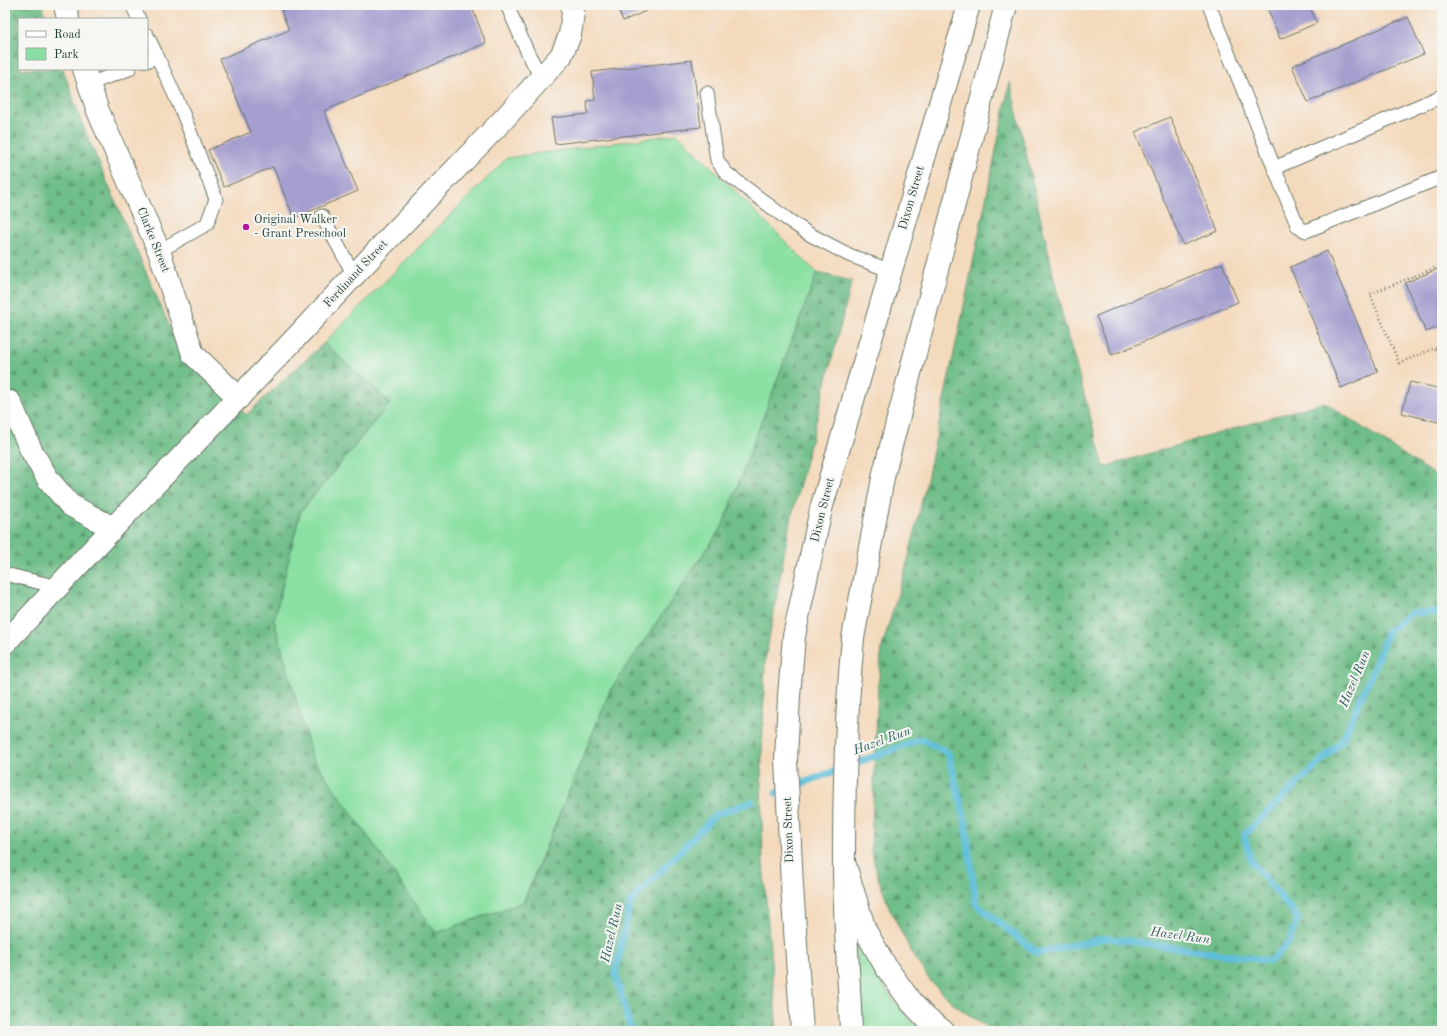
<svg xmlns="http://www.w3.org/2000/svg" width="1447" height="1036" font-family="'Old Standard TT',serif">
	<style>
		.green { fill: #8ae0a3; stroke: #548e6c }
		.forest { fill: url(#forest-firs); stroke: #477e5e }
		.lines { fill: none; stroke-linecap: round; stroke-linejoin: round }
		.stream { stroke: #5bbed9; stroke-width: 7 }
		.building { fill: #a59fcf }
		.service-casing { stroke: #6a7464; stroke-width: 15 }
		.minor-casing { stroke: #6a7464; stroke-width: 24 }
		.primary-casing { stroke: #6a7464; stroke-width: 24 }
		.trunk-casing { stroke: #6a7464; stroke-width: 24 }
		.path { stroke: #6a7464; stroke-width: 2.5; stroke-dasharray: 1 3; stroke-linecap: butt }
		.service { stroke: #fff; stroke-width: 13 }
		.minor { stroke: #fff; stroke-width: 22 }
		.primary { stroke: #fff; stroke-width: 22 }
		.trunk { stroke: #fff; stroke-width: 22 }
		.poi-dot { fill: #b5179e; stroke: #f6f6f2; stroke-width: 1.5 }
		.labels { text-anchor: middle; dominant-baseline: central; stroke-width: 4; stroke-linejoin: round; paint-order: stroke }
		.street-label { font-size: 12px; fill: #1f3d34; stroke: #f6f6f2 }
		.poi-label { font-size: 12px; fill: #1f3d34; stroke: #f6f6f2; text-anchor: start }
		.water-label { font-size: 13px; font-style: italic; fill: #2e5d5d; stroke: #f6f6f2 }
	</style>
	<defs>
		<pattern id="forest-firs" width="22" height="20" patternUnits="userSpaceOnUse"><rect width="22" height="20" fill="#6fbe89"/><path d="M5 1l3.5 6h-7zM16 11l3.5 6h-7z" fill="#5b9c71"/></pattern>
	</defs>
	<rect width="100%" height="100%" fill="#f6f6f2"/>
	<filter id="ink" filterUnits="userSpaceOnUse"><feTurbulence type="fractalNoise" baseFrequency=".025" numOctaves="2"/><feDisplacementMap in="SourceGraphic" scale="8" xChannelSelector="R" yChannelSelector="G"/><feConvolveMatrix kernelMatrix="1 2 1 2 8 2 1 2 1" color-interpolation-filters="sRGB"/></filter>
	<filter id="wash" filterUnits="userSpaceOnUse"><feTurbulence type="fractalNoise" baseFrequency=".012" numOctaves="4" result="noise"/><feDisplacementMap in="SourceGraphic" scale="16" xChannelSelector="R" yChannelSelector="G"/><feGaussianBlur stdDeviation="0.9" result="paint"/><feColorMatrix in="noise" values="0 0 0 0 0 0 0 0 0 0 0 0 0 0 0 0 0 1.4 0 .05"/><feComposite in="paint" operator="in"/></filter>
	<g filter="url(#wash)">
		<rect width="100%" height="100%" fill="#f4dabd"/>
		<g class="green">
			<polygon points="678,134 817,273 723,525 610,691 523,902 436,933 312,757 274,620 300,513 390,403 324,343 507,158"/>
			<path d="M855,933c16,36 37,72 68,98h-60z"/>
		</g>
		<g class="forest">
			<polygon points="5,5 43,5 44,13 46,19 19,19 19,69 63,69 82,124 171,330 246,415 324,343 390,403 300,512 274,620 312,757 436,933 524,902 610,691 723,525 817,273 852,281 789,527 765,661 761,785 763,864 777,1031 5,1031"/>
			<polygon points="1010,82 1063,318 1104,467 1324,402 1442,480 1442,1031 994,1031 980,1023 954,1004 931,982 914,957 889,907 879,880 871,851 878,687 882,647 908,560 926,484 964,306"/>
		</g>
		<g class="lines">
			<g class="stream">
				<polyline points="776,793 921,739 948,753 965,820 976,904 1037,953 1106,938 1271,961 1289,942 1298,918 1251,861 1244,835 1342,741 1374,668 1387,633 1410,613 1442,612"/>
				<polyline points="631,1031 615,973 630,903 715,815 752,802"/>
			</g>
		</g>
		<g id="blocks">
			<g class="building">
				<polygon points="295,5 471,5 486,43 324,111 358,191 294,218 273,167 224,187 208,150 251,132 220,59 289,30 281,11"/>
				<polygon points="616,5 643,5 646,11 623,21"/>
				<polygon points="1266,5 1309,5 1317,23 1280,39"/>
				<polygon points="1408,17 1424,54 1308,102 1292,66"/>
				<polygon points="692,60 701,127 555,144 551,118 588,114 587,101 595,100 592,72"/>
				<polygon points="1170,117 1218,231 1183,245 1135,132"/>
				<polygon points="1327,251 1378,372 1341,388 1290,267"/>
				<polygon points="1222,263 1238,302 1112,355 1096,316"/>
				<polygon points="1442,267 1442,326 1426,332 1405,283"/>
				<polygon points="1410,382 1442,389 1442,423 1402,413"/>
			</g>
		</g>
	</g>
	<g filter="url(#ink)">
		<use href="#blocks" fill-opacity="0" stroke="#6a7464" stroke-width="1"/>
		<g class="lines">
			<defs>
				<g id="service">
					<polyline points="132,5 139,19"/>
					<polyline points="507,5 527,51 541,78"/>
					<polyline points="1209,5 1298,227 1306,231 1442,177"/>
					<polyline points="147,35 157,56"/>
					<polyline points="147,61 157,56 182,111 216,199 207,224 159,251"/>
					<polyline points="89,84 129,69"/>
					<polyline points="707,93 717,160 726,173 787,219 809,234 849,255 891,271"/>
					<polyline points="1274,168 1442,96"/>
					<polyline points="322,216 354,275"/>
					<polyline points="5,574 58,587"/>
				</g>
				<g id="minor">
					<polyline points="65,5 68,19"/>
					<polyline points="84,69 98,111 159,251 193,354 239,398"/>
					<polyline points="10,402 31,450 48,479 70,505 113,528"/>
					<polyline points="5,643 113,528 288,346 389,238 502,121 561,56 570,35 573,13 572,5"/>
				</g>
				<g id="primary">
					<polyline points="802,1031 792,886 786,760 789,696 794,636 821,509 969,5"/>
					<path d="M851,1031c-2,-56 -7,-113 -7,-169 0,-74 2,-151 9,-224l31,-165 122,-468"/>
				</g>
				<polyline id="trunk" points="844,862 865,930 886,967 911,1002 926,1018 943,1031"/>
			</defs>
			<use href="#service" class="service-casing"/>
			<use href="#minor" class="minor-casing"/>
			<use href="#primary" class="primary-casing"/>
			<use href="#trunk" class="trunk-casing"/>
			<g class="path">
				<polyline points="1442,265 1370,294 1399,363 1435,348 1442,357"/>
				<polyline points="1435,348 1442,345"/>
			</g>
			<use href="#service" class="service"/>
			<use href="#minor" class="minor"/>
			<use href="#primary" class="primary"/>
			<use href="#trunk" class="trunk"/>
		</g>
	</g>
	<circle class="poi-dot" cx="246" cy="227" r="4"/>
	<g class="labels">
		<g class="street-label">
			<text transform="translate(912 198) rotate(-74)">Dixon Street</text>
			<text transform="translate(153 240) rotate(68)">Clarke Street</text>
			<text transform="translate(356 274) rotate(-47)">Ferdinand Street</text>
			<text transform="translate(823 510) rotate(-76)">Dixon Street</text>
			<text transform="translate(789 830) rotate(-92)">Dixon Street</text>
		</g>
		<g class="poi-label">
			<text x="254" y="220">Original Walker<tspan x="254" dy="14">- Grant Preschool</tspan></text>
		</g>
		<g class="water-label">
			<text transform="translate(1355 679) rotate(-67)">Hazel Run</text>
			<text transform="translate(882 741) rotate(-20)">Hazel Run</text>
			<text transform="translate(612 933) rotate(-77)">Hazel Run</text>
			<text transform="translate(1180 936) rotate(8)">Hazel Run</text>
		</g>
	</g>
	<rect width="1447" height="1036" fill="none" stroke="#f6f6f2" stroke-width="20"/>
	<rect x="18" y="18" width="130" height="52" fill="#f6f6f2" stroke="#a0aca6"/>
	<rect x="26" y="31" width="20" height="6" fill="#ffffff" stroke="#a0aca6"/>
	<text x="54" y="38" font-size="12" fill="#1f3d34">Road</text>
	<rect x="26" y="48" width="20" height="12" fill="#8ae0a3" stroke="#a0aca6"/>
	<text x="54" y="58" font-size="12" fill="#1f3d34">Park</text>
</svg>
